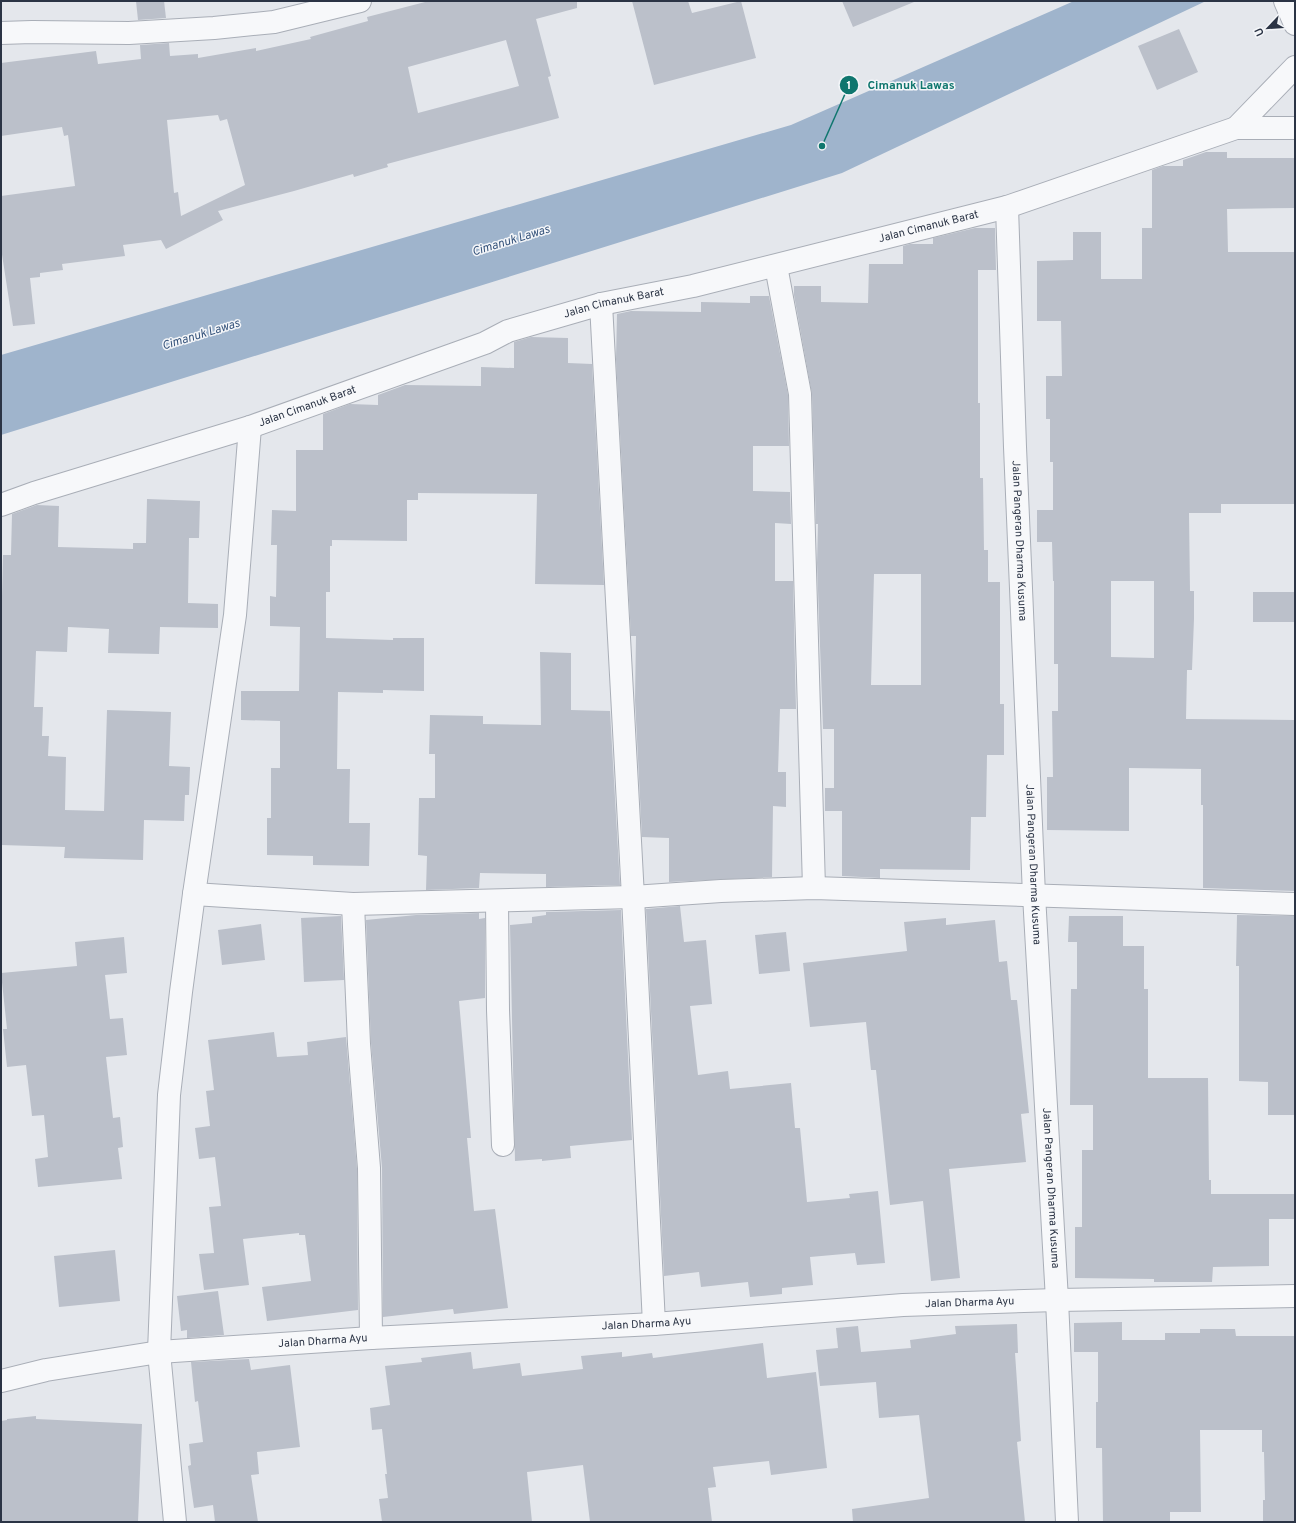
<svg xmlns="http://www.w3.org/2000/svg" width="1296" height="1523" font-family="Overpass,sans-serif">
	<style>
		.water { fill: #9fb4cc }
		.building { fill: #bbc0ca; fill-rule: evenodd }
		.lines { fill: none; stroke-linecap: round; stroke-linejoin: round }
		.minor-casing { stroke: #a9aeb7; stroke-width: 24 }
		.minor { stroke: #f7f8fa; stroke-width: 22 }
		.labels { text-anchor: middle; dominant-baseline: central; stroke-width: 3; stroke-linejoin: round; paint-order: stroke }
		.street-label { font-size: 11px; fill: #2b3445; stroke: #f4f6f9 }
		.water-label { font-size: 12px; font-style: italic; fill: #34527a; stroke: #f4f6f9 }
		.leader { fill: none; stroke: #0f766e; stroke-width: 1.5 }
		.callout-dot { fill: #0f766e; stroke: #f4f6f9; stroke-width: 1.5 }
		.mark-label { font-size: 12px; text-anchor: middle; font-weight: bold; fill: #fff }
		.callout-label { font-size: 12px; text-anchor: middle; font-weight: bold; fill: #0f766e; stroke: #f4f6f9; stroke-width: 3; stroke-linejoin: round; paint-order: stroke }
	</style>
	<rect width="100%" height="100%" fill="#e4e7ec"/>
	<polygon class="water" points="1074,1 1206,1 842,173 1,435 1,355 791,125"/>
	<g class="building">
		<polygon points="136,1 164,1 166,18 138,20"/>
		<path d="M429,1h148v7l-41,11 15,57 -3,1 11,41 -172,46 1,3 -34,10 -1,-3 -59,17 -76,20 5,9 -57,29 -5,-9 -38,5 2,11 -63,8 1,6 -23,3v4l-10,1 5,46 -22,2 -12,-78v-52l74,-10 -7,-51 -4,1 -2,-9 -61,9v-73l95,-12 2,13 43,-5 -1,-14 29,-2 1,13 28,-2v4l58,-10v3l55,-12 -1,-2 58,-16 -1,-4zM506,40l13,46 -101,27 -10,-46zM218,115l2,6 7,-2 18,66 -64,31 -3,-24 -4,1 -7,-73z"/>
		<polygon points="632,1 688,1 692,13 741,1 756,58 654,85"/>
		<polygon points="842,1 914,1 914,2 853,27"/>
		<polygon points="1179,29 1198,72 1157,90 1138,46"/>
		<path d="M1206,152h21v6h68v50l-68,1 1,43h67v252h-74v9h-32l1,78h4v28l-2,51h-5l-1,49 109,1v171l-92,-3v-83h-2v-36l-72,-1v63l-82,-1v-53h6l-1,-66h6v-47h-4v-83h-1l-1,-39h-15v-32h16v-48h-3v-43h-4v-43h16l-1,-55h-24v-60l36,-1v-28h28v47h41v-51h10v-58l11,-4h20v-6zM1111,581h43v77l-43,-1z"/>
		<path d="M975,228h20l1,42h-18v133h2v75h3l1,72h4v32h12v122h4v51h-17l-1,62h-15l-1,53 -90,-1v9l-38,-2v-65h-17v-23h9v-59h-11l-6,-166 1,-39h-2l-4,-130 -18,-99v-9h27v16l47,1 1,-39h34v-18l7,-2h23v-6zM874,574h47v111h-50z"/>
		<polygon points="750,296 769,296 788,395 789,446 753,446 753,491 790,492 791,524 775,523 775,581 793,581 796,709 780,709 778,772 786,772 786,807 773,806 772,877 669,882 669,838 642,837 635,700 636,636 631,636 616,359 617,314 631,311 701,312 701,302 750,303"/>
		<polygon points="531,337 568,338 568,363 592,364 604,585 535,584 537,494 418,493 418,500 407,500 407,541 332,540 332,546 330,546 330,592 326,592 326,638 393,640 393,638 424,638 424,691 383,690 383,693 338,692 337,769 350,769 349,823 370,823 369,866 313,865 313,856 267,855 267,818 271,818 271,768 280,768 280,721 241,720 241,691 299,691 300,627 270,626 270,596 276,597 277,545 271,545 272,510 296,511 296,450 323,450 323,414 350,404 378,405 378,395 405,385 481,386 481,367 514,368 514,342"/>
		<polygon points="147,499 200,501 199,538 189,538 188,603 218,604 218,628 160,627 159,654 108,653 109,629 68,627 67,652 36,651 34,707 43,707 42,736 49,736 48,756 66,757 65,810 104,811 107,710 171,712 169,766 190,767 189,795 185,795 184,821 144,820 143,860 64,858 65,847 1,845 1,637 3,555 11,555 12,514 37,505 59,506 58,547 133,549 133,543 146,543"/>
		<rect x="1253" y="592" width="42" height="30"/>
		<polygon points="540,652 571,653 571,710 610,711 620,885 546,887 546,874 480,873 479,888 426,890 427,856 418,855 419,798 435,798 435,754 429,754 430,715 483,716 483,724 541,725"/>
		<polygon points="680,906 684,942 706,940 712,1004 690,1006 698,1075 728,1071 730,1089 791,1083 795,1128 800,1128 807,1202 850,1198 849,1194 878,1191 885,1263 857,1265 855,1253 810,1257 813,1285 782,1288 782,1294 750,1297 748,1282 701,1287 699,1272 664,1276 646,909"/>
		<polygon points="621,910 632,1140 570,1146 571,1158 542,1161 542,1159 515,1161 510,925 532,923 532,917 546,915 546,912"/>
		<polygon points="479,913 479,919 485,918 485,998 459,1001 471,1138 467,1138 474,1211 495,1209 508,1308 454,1314 453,1309 383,1317 382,1168 371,1043 366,920 416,915"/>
		<polygon points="1237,915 1295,916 1295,1115 1268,1115 1268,1082 1239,1081 1239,966 1236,966"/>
		<polygon points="341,916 344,980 304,982 301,918"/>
		<polygon points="1069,916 1123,916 1123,946 1144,946 1144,989 1148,989 1148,1078 1208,1078 1209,1180 1211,1180 1211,1194 1295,1194 1295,1219 1269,1219 1269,1266 1213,1267 1212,1282 1154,1282 1154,1279 1075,1278 1075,1227 1082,1227 1082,1150 1093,1150 1093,1105 1070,1105 1071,989 1077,989 1077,942 1068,942"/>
		<polygon points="946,918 946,925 995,920 999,962 1007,961 1011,1000 1017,1000 1029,1113 1021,1114 1026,1162 949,1169 960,1278 931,1281 923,1201 890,1205 876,1070 871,1070 866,1022 810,1027 803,963 907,951 904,922"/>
		<polygon points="261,924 265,960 222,965 218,930"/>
		<polygon points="786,932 790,971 759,974 755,935"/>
		<polygon points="124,937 127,973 105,975 110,1019 123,1018 127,1055 106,1057 113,1118 120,1117 123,1147 118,1148 122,1179 38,1187 35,1159 48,1157 44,1115 32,1116 26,1065 7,1067 3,1029 7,1029 1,973 77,966 75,942"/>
		<polygon points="274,1032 277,1057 308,1055 307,1042 346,1037 357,1169 358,1310 267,1321 262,1287 311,1281 305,1235 299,1235 299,1233 243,1239 249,1285 204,1290 199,1254 214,1253 209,1207 221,1206 215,1157 199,1159 195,1128 210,1126 206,1091 214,1090 208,1040"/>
		<polygon points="115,1250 120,1301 59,1307 54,1256"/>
		<polygon points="218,1291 224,1335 187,1338 187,1330 181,1331 177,1296"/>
		<polygon points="1122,1322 1122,1340 1165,1340 1165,1333 1200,1333 1200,1329 1235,1329 1236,1336 1295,1336 1295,1522 1263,1522 1263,1500 1265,1500 1264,1452 1262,1452 1262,1430 1200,1430 1201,1512 1170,1512 1170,1522 1103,1522 1102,1448 1096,1448 1096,1402 1098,1402 1098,1352 1074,1352 1074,1323"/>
		<polygon points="1017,1324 1018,1353 1015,1353 1021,1441 1017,1442 1025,1522 853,1522 852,1509 929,1498 919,1415 879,1418 876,1382 820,1386 816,1350 838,1348 836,1328 858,1326 861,1352 911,1348 910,1340 956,1334 955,1326"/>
		<polygon points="763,1343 767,1378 816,1372 827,1468 771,1475 769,1461 713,1467 716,1487 708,1488 712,1522 590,1522 583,1465 527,1472 532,1522 382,1522 379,1499 388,1498 385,1474 387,1474 382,1429 372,1430 370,1408 390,1405 385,1366 422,1362 421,1358 471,1352 473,1369 520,1363 522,1376 583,1369 581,1356 622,1352 622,1357 652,1353 653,1358"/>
		<polygon points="249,1359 251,1370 290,1365 300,1447 257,1452 259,1474 251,1475 258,1522 215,1522 213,1505 194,1508 188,1466 191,1465 189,1444 203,1442 198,1401 195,1402 191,1362"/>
		<polygon points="36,1416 36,1419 142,1424 138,1522 1,1522 1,1421 7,1420 7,1419"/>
	</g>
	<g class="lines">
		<defs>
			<g id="minor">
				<polyline points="1285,1 1295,24"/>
				<polyline points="1,33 32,32 129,33 214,28 274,22 360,1"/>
				<polyline points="1236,128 1295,67"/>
				<path id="s1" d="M1007,207l8,240 19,448 23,405 10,222"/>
				<polyline points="776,266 800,394 814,888"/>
				<polyline points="601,304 633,897 654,1324"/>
				<path id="s2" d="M1,505l33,-12 216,-66 235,-84 23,-12 93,-27 92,-18 314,-79 229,-79h59"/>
				<polyline points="194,894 353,904 633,897 721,891 814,888 1295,904"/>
				<polyline points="497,901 498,1010 503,1145"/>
				<polyline points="353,904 359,1044 369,1168 371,1338"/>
				<path id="s3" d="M1,1381l45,-11 113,-18 212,-14 283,-14 249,-19 154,-5 238,-4"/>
				<polyline points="175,1522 159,1352 169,1095 181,992 194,894 235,615 250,427"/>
			</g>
		</defs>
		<use href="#minor" class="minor-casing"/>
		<use href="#minor" class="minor"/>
	</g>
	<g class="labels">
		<g class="street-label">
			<text stroke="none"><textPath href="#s2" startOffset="970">Jalan Cimanuk Barat</textPath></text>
			<text stroke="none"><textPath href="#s2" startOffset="646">Jalan Cimanuk Barat</textPath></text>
			<text stroke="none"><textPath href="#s2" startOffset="322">Jalan Cimanuk Barat</textPath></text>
			<text stroke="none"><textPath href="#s1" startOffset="334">Jalan Pangeran Dharma Kusuma</textPath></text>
			<text stroke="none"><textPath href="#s1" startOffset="658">Jalan Pangeran Dharma Kusuma</textPath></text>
			<text stroke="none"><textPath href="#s1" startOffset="982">Jalan Pangeran Dharma Kusuma</textPath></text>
			<text stroke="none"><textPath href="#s3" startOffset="973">Jalan Dharma Ayu</textPath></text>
			<text stroke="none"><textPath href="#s3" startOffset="649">Jalan Dharma Ayu</textPath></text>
			<text stroke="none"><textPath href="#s3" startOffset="325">Jalan Dharma Ayu</textPath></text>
		</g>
		<g class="water-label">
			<text transform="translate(511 241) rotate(-17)">Cimanuk Lawas</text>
			<text transform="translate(201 335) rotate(-17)">Cimanuk Lawas</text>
		</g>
	</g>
	<path class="leader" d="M822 146L849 85"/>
	<g class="callout-dot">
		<circle cx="822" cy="146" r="4"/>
		<circle cx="849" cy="85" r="10"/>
	</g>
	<g class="mark-label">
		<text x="849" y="89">1</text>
	</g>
	<g class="callout-label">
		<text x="911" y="89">Cimanuk Lawas</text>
	</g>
	<rect width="1296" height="1523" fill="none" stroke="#2b3445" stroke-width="4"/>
	<g transform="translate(1268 28) rotate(245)" stroke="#f4f6f9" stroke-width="3" paint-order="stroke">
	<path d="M0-3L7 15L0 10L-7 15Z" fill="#2b3445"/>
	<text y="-6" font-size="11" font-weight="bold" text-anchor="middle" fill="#2b3445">U</text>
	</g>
</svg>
